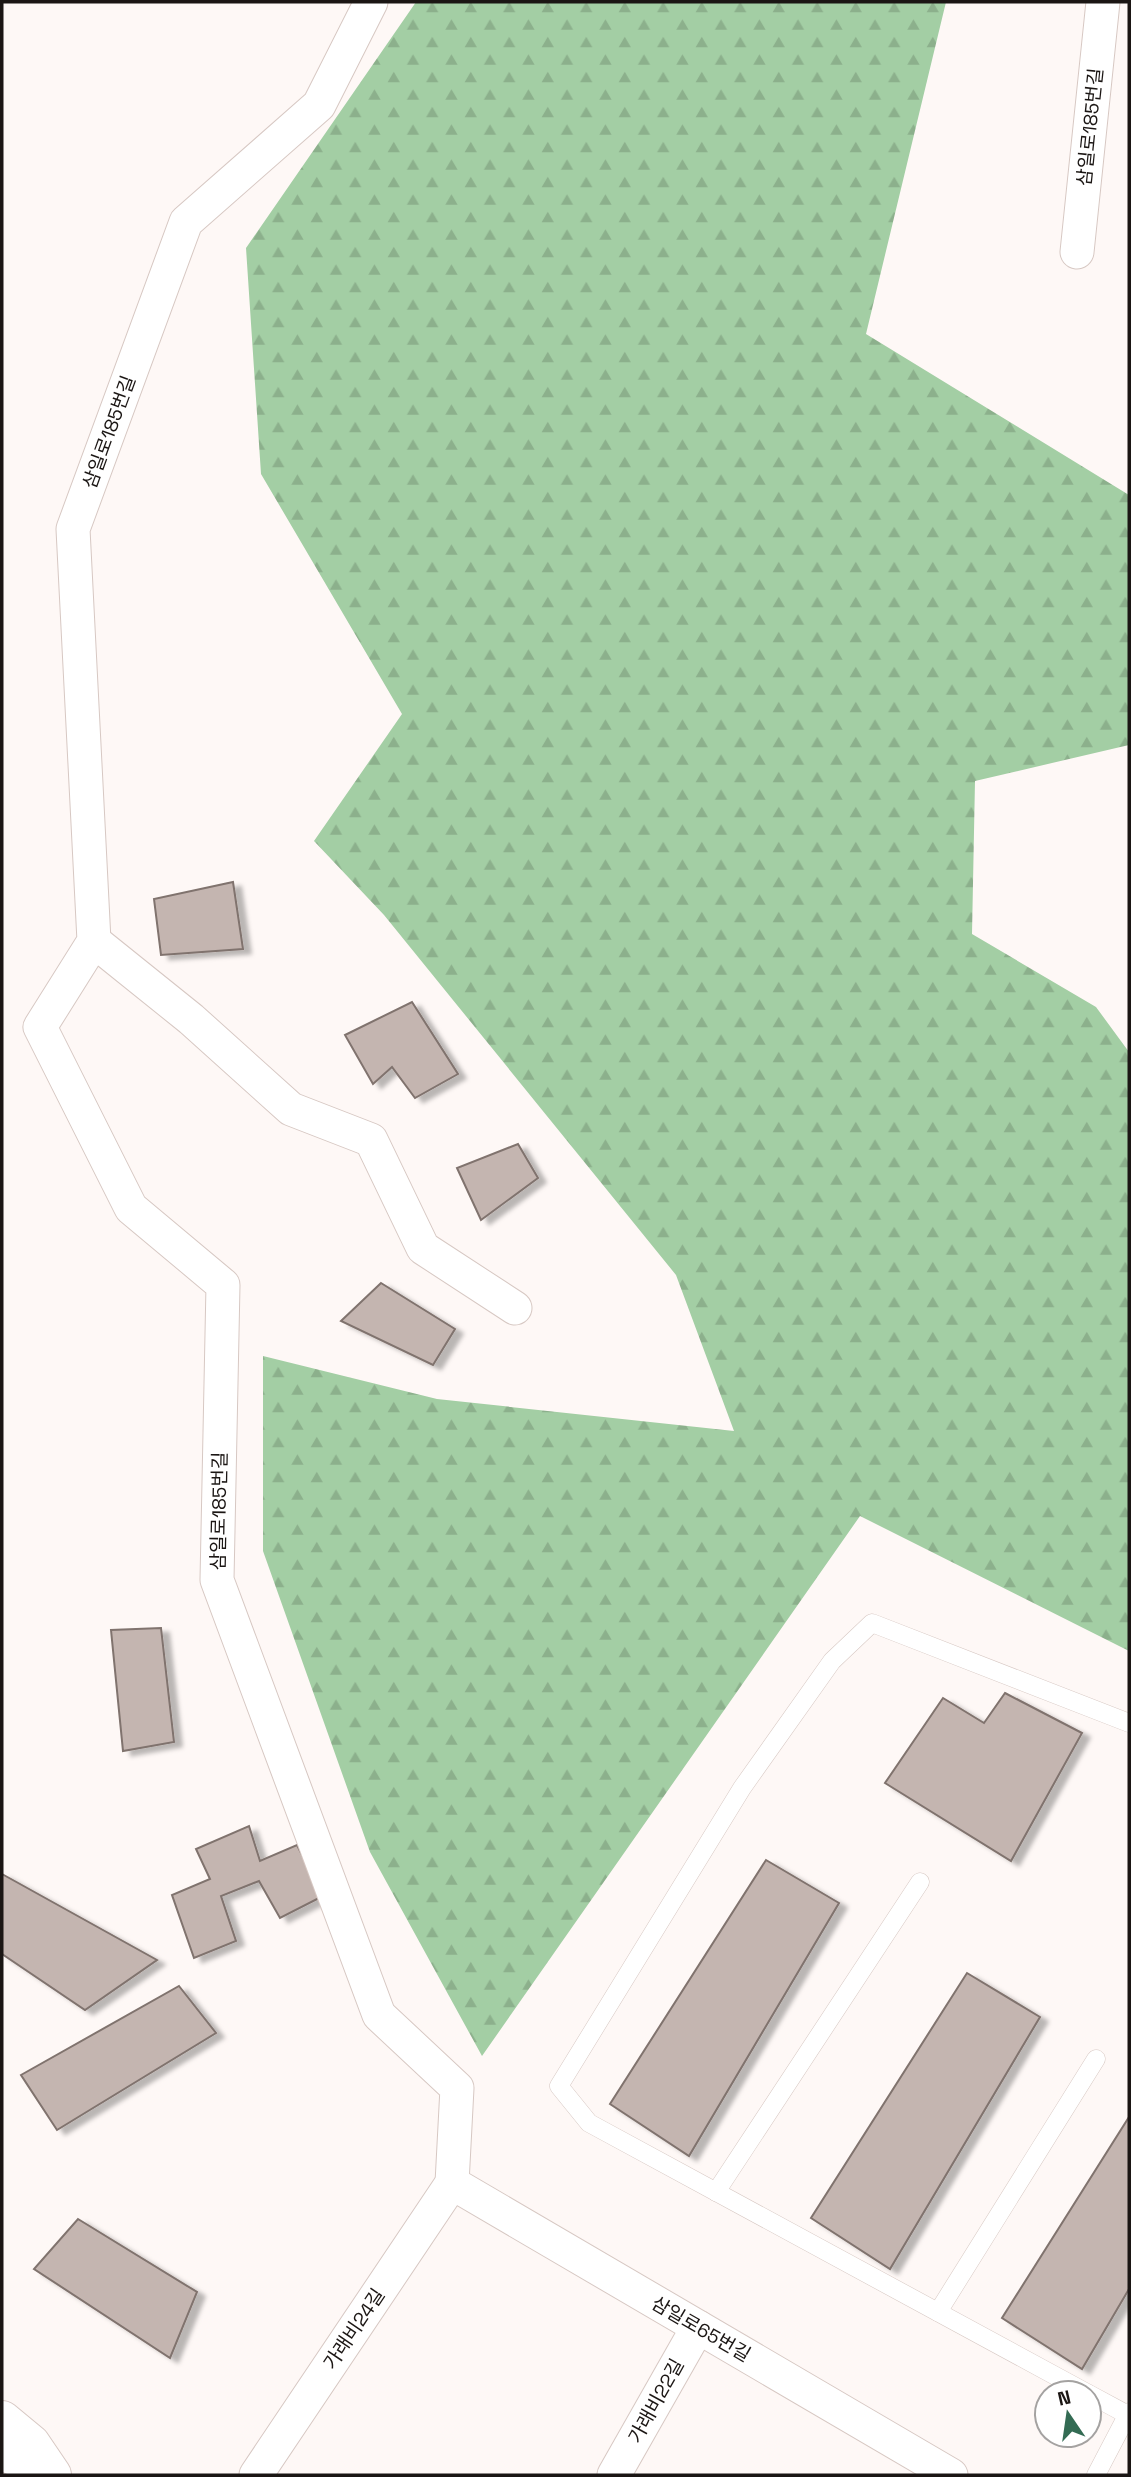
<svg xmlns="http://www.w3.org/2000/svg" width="1131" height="2477" font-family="'Space Grotesk','Noto Sans KR',sans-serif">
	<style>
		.forest { fill: url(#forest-firs) }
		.building { fill: #c4b5b0; stroke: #80736e; stroke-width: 2; filter: url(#shadow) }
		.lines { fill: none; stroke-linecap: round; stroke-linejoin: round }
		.lane-casing { stroke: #d7c8c3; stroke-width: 19 }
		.street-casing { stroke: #d7c8c3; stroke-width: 35 }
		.secondary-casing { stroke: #d7c8c3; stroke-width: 40 }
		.lane { stroke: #fff; stroke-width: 18 }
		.street { stroke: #fff; stroke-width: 33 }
		.secondary { stroke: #fff; stroke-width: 38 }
		.labels { text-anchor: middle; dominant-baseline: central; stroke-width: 5; stroke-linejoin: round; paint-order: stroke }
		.street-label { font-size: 19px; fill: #1b1614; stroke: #fff }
	</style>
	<defs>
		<pattern id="forest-firs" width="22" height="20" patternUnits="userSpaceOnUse" patternTransform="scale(1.75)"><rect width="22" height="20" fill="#a3cea4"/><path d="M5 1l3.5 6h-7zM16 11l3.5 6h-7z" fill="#8cb08c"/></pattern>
		<filter id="shadow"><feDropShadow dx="8" dy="4.5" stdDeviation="2" flood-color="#0004"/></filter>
	</defs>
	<rect width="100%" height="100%" fill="#fef8f6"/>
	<polygon class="forest" points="416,2 946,2 866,334 1129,495 1129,745 975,781 972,934 1096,1007 1129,1052 1129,1651 860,1516 482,2056 370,1852 263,1551 263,1356 437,1399 734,1431 676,1275 384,915 314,841 402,714 261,474 246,248"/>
	<g class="building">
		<polygon points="233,882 243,949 161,955 154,899"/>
		<polygon points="412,1002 458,1074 415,1098 392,1067 373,1084 345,1035"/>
		<polygon points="518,1144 538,1178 481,1220 457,1168"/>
		<polygon points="381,1283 455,1329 433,1365 341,1321"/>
		<polygon points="161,1628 174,1742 123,1751 111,1630"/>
		<polygon points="1005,1693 1082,1733 1011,1861 885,1783 943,1698 984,1723"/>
		<polygon points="249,1826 260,1861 297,1845 323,1896 280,1918 259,1881 221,1896 236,1941 194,1958 172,1895 210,1879 196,1849"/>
		<polygon points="766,1860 839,1903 689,2156 610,2104"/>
		<polygon points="2,1874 157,1960 85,2010 2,1954"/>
		<polygon points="967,1973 1040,2017 890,2269 811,2218"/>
		<polygon points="179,1986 216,2033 57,2130 21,2075"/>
		<polygon points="1129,2117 1129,2289 1082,2369 1002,2318"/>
		<polygon points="78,2219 197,2292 170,2358 34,2269"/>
	</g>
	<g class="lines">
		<defs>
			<g id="lane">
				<polyline points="716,2192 920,1882"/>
				<polyline points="938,2312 1096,2059"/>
				<polyline points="1087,2393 589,2123 559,2086 742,1788 832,1661 872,1623 1129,1723"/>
				<polyline points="1089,2394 1128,2415"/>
				<polyline points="1096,2475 1129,2412"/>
			</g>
			<g id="street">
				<polyline points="371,2 319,105 186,222 73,529 94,941 40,1027 131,1208 223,1285 217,1580 379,2015 457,2088 452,2183"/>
				<polyline points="1077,252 1103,2"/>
				<polyline points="94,941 191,1019 291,1109 371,1140 423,1248 515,1308"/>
				<polyline points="452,2183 951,2475"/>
				<polyline points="2,2453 46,2475"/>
				<polyline points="256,2475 452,2183"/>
				<polyline points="614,2475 698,2327"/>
			</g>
			<polyline id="secondary" points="2,2420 31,2444 52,2475"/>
		</defs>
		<use href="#lane" class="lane-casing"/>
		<use href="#street" class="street-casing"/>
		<use href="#secondary" class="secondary-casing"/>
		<use href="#lane" class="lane"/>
		<use href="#street" class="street"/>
		<use href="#secondary" class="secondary"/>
	</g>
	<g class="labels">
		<g class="street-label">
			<text transform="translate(1090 127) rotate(-84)">삼일로185번길</text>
			<text transform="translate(109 432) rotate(-70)">삼일로185번길</text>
			<text transform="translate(219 1511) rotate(-89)">삼일로185번길</text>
			<text transform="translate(354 2329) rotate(-56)">가래비24길</text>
			<text transform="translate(701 2329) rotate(30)">삼일로65번길</text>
			<text transform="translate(656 2401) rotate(-61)">가래비22길</text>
		</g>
	</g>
	<rect width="1131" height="2477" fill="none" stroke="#1b1614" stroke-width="7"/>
	<g transform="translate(1068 2414) rotate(347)"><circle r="33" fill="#ffffff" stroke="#a4a2a1" stroke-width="2"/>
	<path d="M0-5L12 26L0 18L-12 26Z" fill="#336b53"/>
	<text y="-10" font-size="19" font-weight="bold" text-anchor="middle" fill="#1b1614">N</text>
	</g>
</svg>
